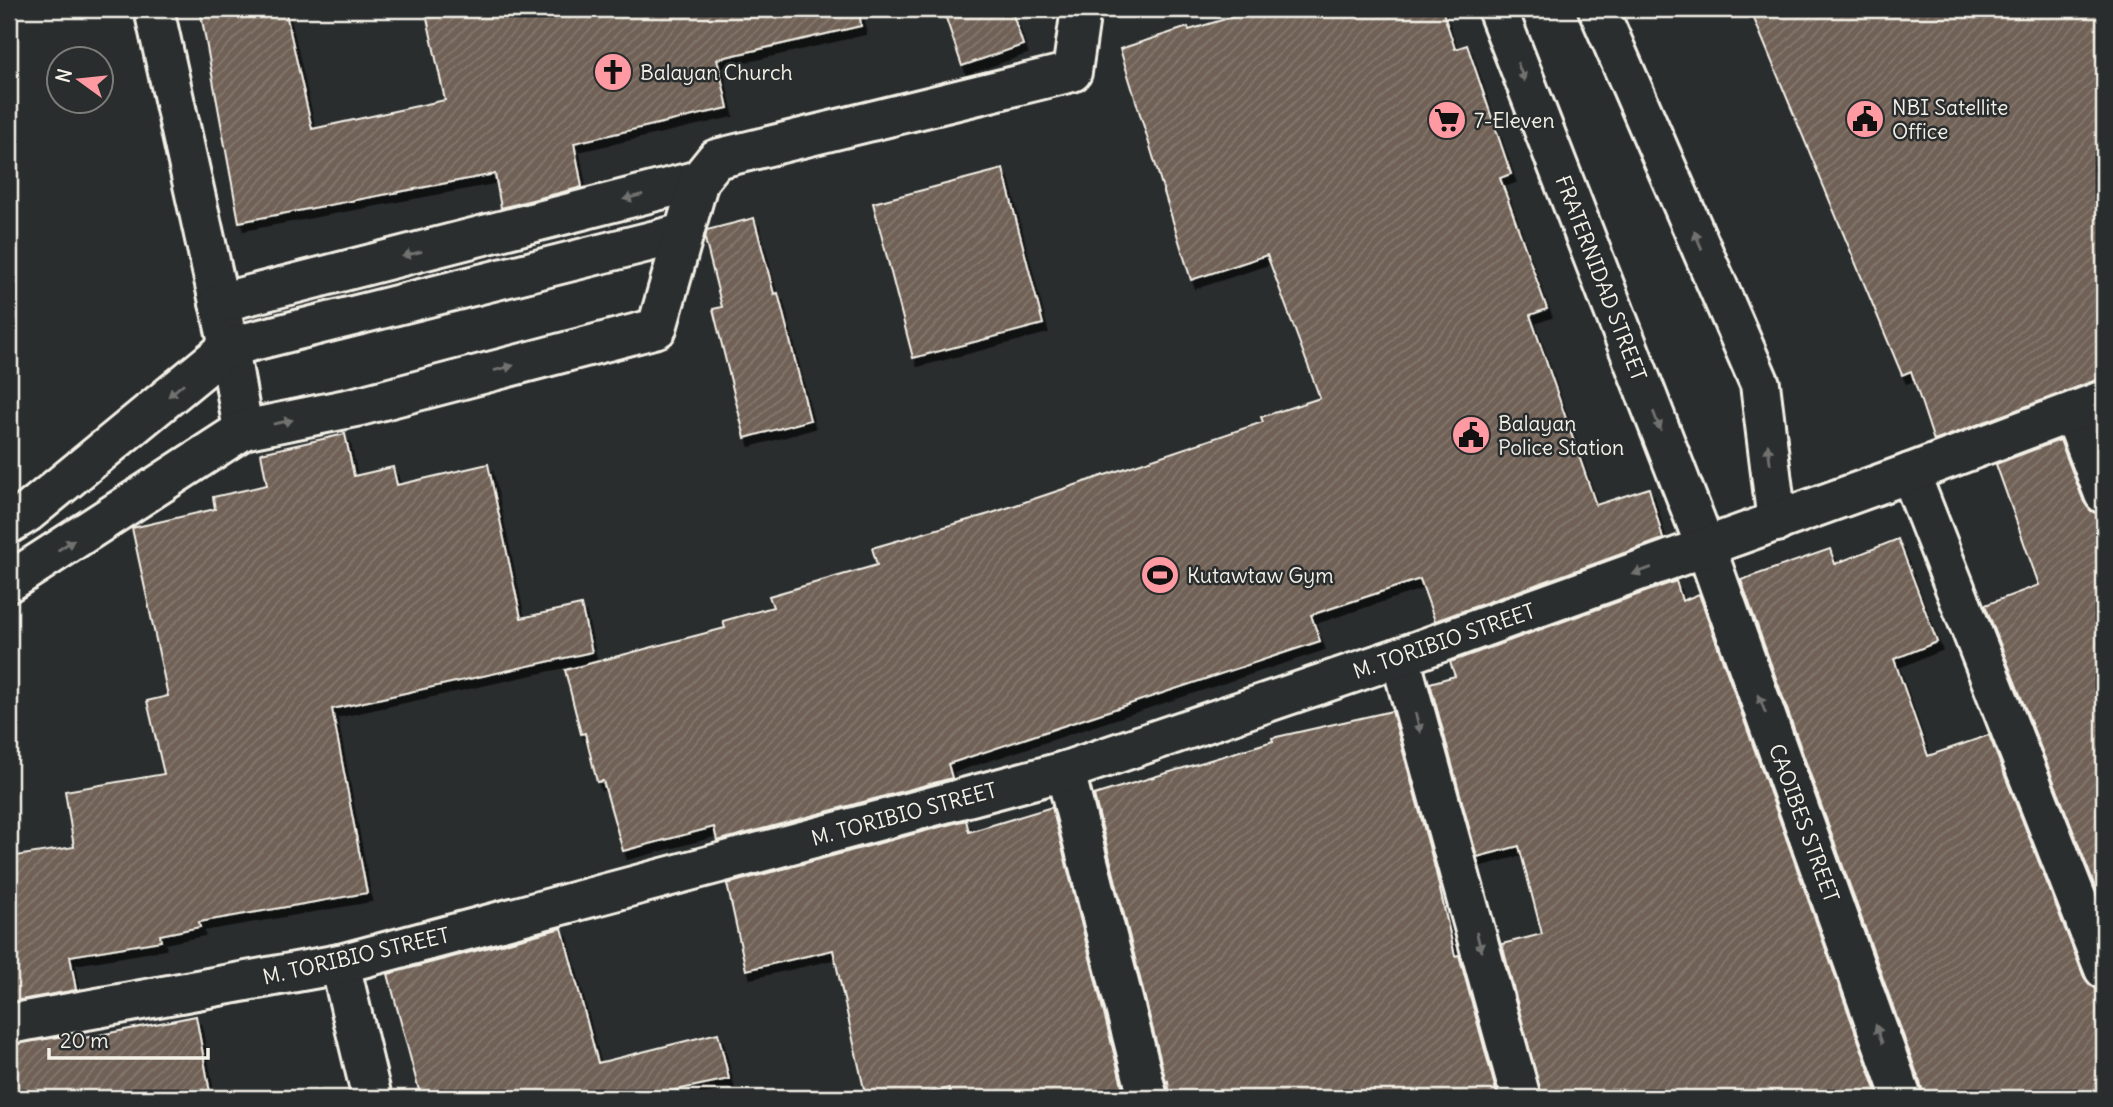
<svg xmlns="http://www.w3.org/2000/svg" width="2113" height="1107" font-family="Delius,sans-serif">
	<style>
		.building { fill: url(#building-hatch); stroke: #f4f1e8; stroke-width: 2; filter: url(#shadow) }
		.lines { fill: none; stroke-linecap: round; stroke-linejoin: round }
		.minor-casing { stroke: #f4f1e8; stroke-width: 44 }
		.minor { stroke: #2a2d2e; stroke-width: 38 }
		.oneway { fill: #71726f }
		.labels { text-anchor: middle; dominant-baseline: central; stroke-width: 5; stroke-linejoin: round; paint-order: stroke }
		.poi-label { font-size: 21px; fill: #f4f1e8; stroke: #2a2d2e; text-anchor: start }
		.street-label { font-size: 21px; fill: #f4f1e8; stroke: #2a2d2e }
	</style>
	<defs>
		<pattern id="building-hatch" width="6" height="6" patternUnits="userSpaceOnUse" patternTransform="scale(1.75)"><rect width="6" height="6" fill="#6f6156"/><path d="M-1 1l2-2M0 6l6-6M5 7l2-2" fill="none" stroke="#84786e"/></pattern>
		<filter id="shadow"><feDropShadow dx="4.5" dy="8" stdDeviation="0" flood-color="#0009"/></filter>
	</defs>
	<rect width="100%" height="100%" fill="#2a2d2e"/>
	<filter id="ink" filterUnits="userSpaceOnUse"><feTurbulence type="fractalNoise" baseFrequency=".0143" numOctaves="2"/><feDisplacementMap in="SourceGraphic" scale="14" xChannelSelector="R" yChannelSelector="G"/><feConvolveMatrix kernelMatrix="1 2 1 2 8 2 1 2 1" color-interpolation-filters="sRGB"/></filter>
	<g filter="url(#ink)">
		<g class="building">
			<polygon points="200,9 285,9 312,129 445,100 425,9 859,9 861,26 717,59 728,108 574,143 582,187 501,208 495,174 239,222"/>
			<polygon points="943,9 1011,9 1023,45 962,66"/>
			<polygon points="1258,9 1442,9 1455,49 1467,45 1511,174 1500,178 1547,309 1530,315 1596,505 1649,488 1663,539 1435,621 1420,579 1311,615 1320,641 948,764 952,778 717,841 714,827 623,851 603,781 597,782 585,733 581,734 565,670 725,628 723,621 773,607 769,596 877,565 872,548 989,514 1263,422 1261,417 1320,398 1267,255 1191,280 1120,49 1188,27 1189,30"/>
			<polygon points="1750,9 2104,9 2104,379 2096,380 1934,441 1911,371 1902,375"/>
			<polygon points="1003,169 1043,324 913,358 873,203"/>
			<polygon points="754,218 774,294 778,293 810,420 745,438 713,309 722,307 705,239 707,230"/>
			<polygon points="345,434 354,476 393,467 397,485 488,464 521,618 581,605 592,652 332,709 367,893 199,922 200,927 160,935 161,941 70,956 76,990 9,1002 9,857 74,847 65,791 164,774 147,701 168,696 132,528 215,509 213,497 267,485 261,453"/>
			<polygon points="2060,440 2084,502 2091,511 2104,515 2104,910 1985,605 2039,585 1996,464"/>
			<polygon points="1898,539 1937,642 1894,659 1928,756 1989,735 2084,977 2091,986 2104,990 2104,1098 1923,1098 1923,1091 1741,580 1830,549 1835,564"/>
			<polygon points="1676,581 1682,601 1699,594 1879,1098 1542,1098 1502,944 1542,934 1519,846 1477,857 1430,683 1455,676 1450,662"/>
			<polygon points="1392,711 1435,868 1455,956 1459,955 1498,1098 1170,1098 1168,1081 1166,1082 1094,795 1273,741 1272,738"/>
			<polygon points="1052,807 1124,1093 1104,1098 952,1098 949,1088 907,1098 866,1098 833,950 746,970 727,884 966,820 969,832"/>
			<polygon points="562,928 598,1063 718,1033 729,1079 638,1098 421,1098 388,974"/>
			<polygon points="196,1016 211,1098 9,1098 9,1045 83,1033 84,1038"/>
		</g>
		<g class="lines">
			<defs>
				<g id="minor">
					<polyline points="154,9 229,347 243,430"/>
					<polyline points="1497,9 1706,548 1902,1098"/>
					<polyline points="1598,9 1760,384 1777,522"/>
					<polyline points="219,303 699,180"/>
					<polyline points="2073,412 2104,494"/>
					<polyline points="1910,473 2104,969"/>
					<polyline points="9,524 27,513 229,347 684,233"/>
					<polyline points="9,582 243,430 356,407 657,328 699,180 716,159 1072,72 1081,9"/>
					<polyline points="1400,657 1521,1098"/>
					<polyline points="1065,771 1148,1098"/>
					<polyline points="340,964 372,1098"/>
					<polyline points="9,1024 340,964 1065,771 1400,657 1910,473 2104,400"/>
				</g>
			</defs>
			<use href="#minor" class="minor-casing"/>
			<use href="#minor" class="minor"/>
		</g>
		<defs><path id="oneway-solid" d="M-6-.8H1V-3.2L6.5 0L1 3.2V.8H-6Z" transform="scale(1.75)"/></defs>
		<g class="oneway">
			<use href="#oneway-solid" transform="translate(1521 72) rotate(69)"/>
			<use href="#oneway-solid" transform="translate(633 197) rotate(166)"/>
			<use href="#oneway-solid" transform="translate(1698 240) rotate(-113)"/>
			<use href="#oneway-solid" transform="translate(412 254) rotate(166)"/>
			<use href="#oneway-solid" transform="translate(504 368) rotate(-15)"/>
			<use href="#oneway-solid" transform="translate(176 390) rotate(140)"/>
			<use href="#oneway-solid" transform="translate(1657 421) rotate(69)"/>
			<use href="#oneway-solid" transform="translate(283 422) rotate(-12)"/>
			<use href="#oneway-solid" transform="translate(1769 454) rotate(-97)"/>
			<use href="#oneway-solid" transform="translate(66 545) rotate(-33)"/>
			<use href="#oneway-solid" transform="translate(1642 571) rotate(160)"/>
			<use href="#oneway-solid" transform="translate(1762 704) rotate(-110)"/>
			<use href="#oneway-solid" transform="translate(1418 723) rotate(75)"/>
			<use href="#oneway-solid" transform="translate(1479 942) rotate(75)"/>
			<use href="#oneway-solid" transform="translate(1879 1034) rotate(-110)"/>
		</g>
	</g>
	<defs>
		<symbol id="church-disc" viewBox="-11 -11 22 22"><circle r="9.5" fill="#ff9aa2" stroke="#2a2d2e"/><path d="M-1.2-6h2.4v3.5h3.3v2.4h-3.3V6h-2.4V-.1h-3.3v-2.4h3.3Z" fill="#111"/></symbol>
		<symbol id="civic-disc" viewBox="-11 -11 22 22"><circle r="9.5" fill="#ff9aa2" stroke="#2a2d2e"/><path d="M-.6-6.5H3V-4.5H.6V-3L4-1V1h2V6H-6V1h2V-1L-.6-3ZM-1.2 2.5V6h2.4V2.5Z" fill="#111"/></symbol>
		<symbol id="supermarket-disc" viewBox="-11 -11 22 22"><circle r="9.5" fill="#ff9aa2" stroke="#2a2d2e"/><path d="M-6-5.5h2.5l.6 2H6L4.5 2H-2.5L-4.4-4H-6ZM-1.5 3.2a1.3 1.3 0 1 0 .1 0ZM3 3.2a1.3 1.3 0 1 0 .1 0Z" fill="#111"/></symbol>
		<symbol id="stadium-disc" viewBox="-11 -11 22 22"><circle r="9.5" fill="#ff9aa2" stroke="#2a2d2e"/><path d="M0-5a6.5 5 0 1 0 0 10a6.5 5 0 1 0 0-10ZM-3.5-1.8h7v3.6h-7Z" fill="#111"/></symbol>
	</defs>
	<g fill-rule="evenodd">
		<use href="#church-disc" x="591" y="50" width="44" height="44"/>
		<use href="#civic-disc" x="1843" y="97" width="44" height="44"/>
		<use href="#supermarket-disc" x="1425" y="98" width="44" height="44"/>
		<use href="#civic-disc" x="1449" y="413" width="44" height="44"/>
		<use href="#stadium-disc" x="1138" y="553" width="44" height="44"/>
	</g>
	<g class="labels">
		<g class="poi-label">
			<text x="640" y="72">Balayan Church</text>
			<text x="1892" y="107">NBI Satellite<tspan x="1892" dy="24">Office</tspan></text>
			<text x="1474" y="120">7-Eleven</text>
			<text x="1498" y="423">Balayan<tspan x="1498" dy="24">Police Station</tspan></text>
			<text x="1187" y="575">Kutawtaw Gym</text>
		</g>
		<g class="street-label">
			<text transform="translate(1601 278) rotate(69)">FRATERNIDAD STREET</text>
			<text transform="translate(1444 641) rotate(-19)">M. TORIBIO STREET</text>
			<text transform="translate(904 814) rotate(-15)">M. TORIBIO STREET</text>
			<text transform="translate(1804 823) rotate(70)">CAOIBES STREET</text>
			<text transform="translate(356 956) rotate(-13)">M. TORIBIO STREET</text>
		</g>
	</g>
	<rect width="2113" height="1107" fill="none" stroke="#2a2d2e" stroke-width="35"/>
	<rect x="18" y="18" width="2078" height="1072" fill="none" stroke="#f4f1e8" stroke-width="2.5" filter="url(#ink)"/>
	<g transform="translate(80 80) rotate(285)"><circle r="33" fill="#2a2d2e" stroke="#7b7b78" stroke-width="2"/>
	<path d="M0-5L12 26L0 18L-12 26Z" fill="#ff9aa2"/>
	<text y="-10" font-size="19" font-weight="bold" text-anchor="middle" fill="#f4f1e8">N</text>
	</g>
	<path d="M49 1048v10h159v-10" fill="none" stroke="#f4f1e8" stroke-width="3.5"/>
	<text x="60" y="1048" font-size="21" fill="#f4f1e8" stroke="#2a2d2e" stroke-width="5" paint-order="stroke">20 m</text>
</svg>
